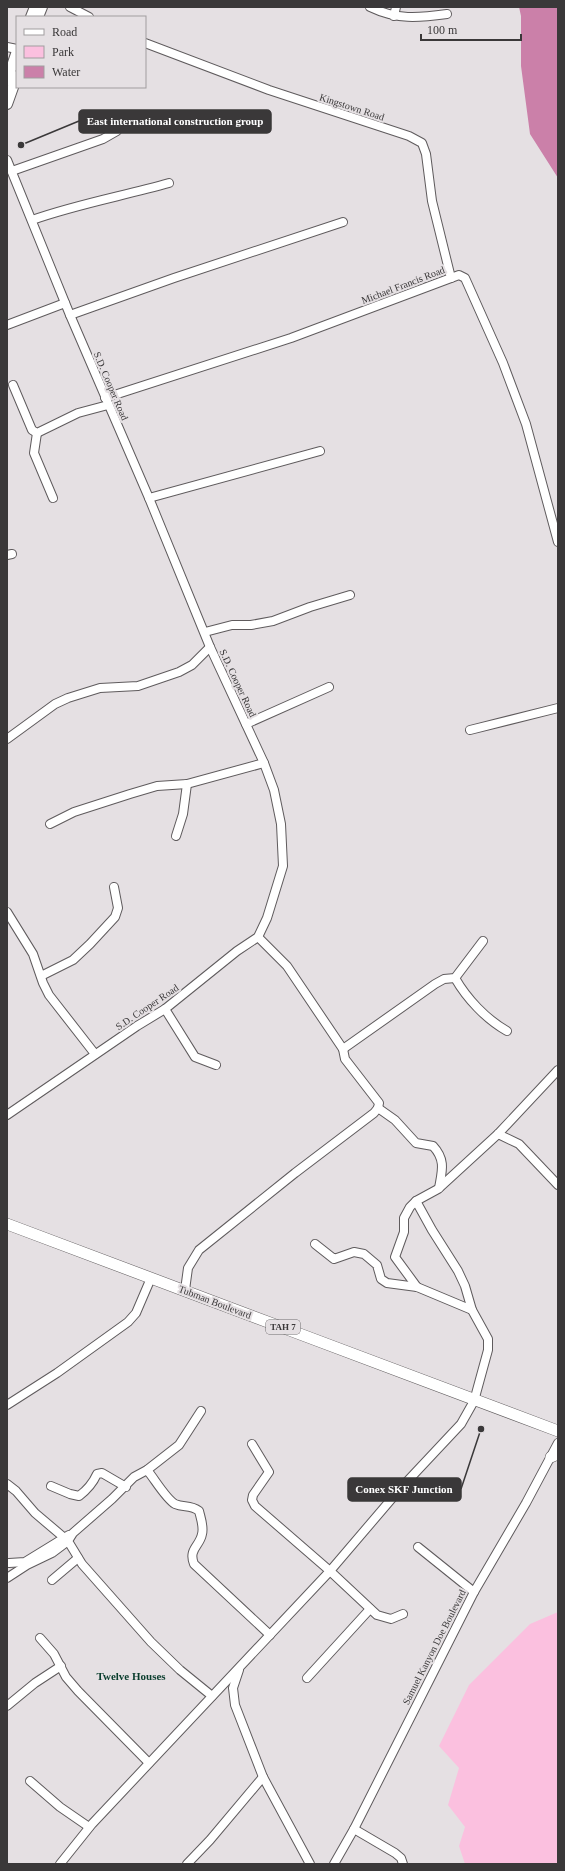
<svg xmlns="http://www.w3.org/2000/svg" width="565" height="1871" font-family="Georgia,serif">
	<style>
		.green { fill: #fbc0df }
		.water { fill: #cb80a9 }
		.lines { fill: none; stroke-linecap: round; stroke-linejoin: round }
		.minor-casing { stroke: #5f5b5d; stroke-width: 10 }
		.major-casing { stroke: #5f5b5d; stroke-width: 12 }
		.highway-casing { stroke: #5f5b5d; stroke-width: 12 }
		.minor { stroke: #fff; stroke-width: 8 }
		.major { stroke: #fff; stroke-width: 10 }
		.highway { stroke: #fff; stroke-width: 11 }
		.labels { text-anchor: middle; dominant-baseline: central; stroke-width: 4; stroke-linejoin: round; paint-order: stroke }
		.shield { fill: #e5e0e3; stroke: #6d6a6c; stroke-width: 1 }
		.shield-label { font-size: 9px; font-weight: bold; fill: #3a3839 }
		.street-label { font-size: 10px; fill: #3a3839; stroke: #e5e0e3 }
		.neighbourhood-label { font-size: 11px; font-weight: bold; fill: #0a3d2d; stroke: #e5e0e3 }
		.leader { fill: none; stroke: #3a3839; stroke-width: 1.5 }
		.callout-dot { fill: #3a3839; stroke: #e5e0e3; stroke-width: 1.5 }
		.callout { fill: #3a3839; stroke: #3a3839; stroke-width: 1.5 }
		.callout-label { font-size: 11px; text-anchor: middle; font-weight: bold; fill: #fff }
	</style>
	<rect width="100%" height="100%" fill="#e5e0e3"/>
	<polygon class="green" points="558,1612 558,1864 465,1864 459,1846 465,1827 448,1805 459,1768 439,1746 469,1685 530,1624"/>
	<polygon class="water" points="519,7 558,7 558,178 530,134 521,66 521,16"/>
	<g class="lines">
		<defs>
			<g id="minor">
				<polyline points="70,7 89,17"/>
				<path d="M370,7c27,13 48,11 77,7"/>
				<polyline points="394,16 396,7"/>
				<polyline points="145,43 269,90 409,136 422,143 426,154 432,201 451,278"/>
				<polyline points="7,47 17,49"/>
				<polyline points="7,160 70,315 149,498 210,647 264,763 274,790 281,824 283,866 267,918 258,937 237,951 165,1009 137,1026 7,1115"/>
				<polyline points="12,171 103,139 117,131"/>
				<path d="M32,220c45,-16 91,-24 137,-37"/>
				<polyline points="70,315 174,278 343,222"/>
				<polyline points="7,325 65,303"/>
				<polyline points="13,385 32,430 37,433 78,413 108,405"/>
				<polyline points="105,398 291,338 459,275 465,278 503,363 526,424 558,542"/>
				<polyline points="37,433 34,453 53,498"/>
				<polyline points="149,498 320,451"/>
				<polyline points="7,555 12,554"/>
				<polyline points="205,632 232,625 251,625 273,621 310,607 350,595"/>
				<polyline points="246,724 329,687"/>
				<polyline points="470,730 558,708"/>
				<polyline points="7,739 55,704 68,698 100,688 138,686 179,672 192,665 210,647"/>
				<polyline points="50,824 74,812 130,794 157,786 187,784 264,763"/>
				<polyline points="176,836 183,814 187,784"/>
				<polyline points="7,912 33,954 43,983 49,995 95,1054"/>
				<polyline points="41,976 73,960 90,944 115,917 118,908 114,887"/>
				<path d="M455,978c12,21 31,41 52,53"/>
				<polyline points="165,1009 195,1057 216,1065"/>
				<polyline points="343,1049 435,984 444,979 455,978 483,941"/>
				<path d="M378,1108l17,12 21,23 17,3c13,14 9,25 6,42"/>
				<polyline points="498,1134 519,1144 558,1185"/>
				<polyline points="416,1201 432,1230 458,1271 465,1286 472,1310"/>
				<polyline points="417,1287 395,1257 404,1232 404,1218 410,1207 416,1201 438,1189 498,1134 558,1070"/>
				<polyline points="185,1290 188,1268 199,1250 295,1173 374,1113 378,1108 379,1103 345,1059 343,1049 287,966 258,937"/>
				<polyline points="7,1405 57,1373 128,1322 136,1313 151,1278"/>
				<polyline points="201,1411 179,1445 147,1470 134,1477 112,1499 73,1533 68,1541 82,1564 151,1642 180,1670 212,1696"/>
				<polyline points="252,1444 269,1472 253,1495 252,1500 255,1506 330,1571 377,1615 391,1619 403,1614"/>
				<path d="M147,1470c7,8 19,29 28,34 9,4 15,0 24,7 2,8 5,16 3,23 -2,12 -14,15 -8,30l76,71"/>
				<polyline points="7,1484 16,1491 35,1513 68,1541 52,1553 27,1565 7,1578"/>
				<path d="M51,1486l19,8 9,2c8,-6 14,-13 18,-22l5,-1 24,14"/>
				<polyline points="418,1547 474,1592"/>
				<polyline points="9,1563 25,1562 69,1535"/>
				<polyline points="52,1580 78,1558"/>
				<polyline points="40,1638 54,1654 66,1677 78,1691 149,1763"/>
				<polyline points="239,1670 233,1688 235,1705 263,1777 310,1864"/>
				<polyline points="307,1678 370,1609"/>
				<polyline points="7,1706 35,1683 61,1666"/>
				<polyline points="30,1781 60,1807 89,1827"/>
				<polyline points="354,1829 395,1853 401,1858 403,1864"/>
				<polyline points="60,1864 92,1824 330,1571 400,1489 461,1424 474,1401 488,1350 488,1339 472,1310 417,1287 387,1283 381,1279 377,1265 364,1254 354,1252 334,1259 315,1244"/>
				<polyline points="187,1864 210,1840 263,1777"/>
				<polyline points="334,1864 354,1829 474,1592 526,1503 558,1443"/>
			</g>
			<g id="major">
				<polyline points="31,17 35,7"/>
				<polyline points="38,17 42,7"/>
				<polyline points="7,81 17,51"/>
				<polyline points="7,104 17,76"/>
			</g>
			<g id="highway">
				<path d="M7,1224c184,68 367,139 551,207"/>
				<polyline points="551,1457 558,1454"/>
			</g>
		</defs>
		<use href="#minor" class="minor-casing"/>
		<use href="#major" class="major-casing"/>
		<use href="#highway" class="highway-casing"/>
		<use href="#minor" class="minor"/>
		<use href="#major" class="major"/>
		<use href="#highway" class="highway"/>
	</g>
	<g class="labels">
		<rect class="shield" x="266" y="1320" width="34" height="14" rx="3"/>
		<g class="shield-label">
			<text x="283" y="1327">TAH 7</text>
		</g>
		<g class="street-label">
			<text transform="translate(352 107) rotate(18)">Kingstown Road</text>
			<text transform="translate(403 285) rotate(-21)">Michael Francis Road</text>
			<text transform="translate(111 386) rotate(67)">S.D. Cooper Road</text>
			<text transform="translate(238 683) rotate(65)">S.D. Cooper Road</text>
			<text transform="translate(147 1007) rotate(-34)">S.D. Cooper Road</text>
			<text transform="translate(215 1302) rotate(21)">Tubman Boulevard</text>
			<text transform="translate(434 1647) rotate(-63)">Samuel Kanyon Doe Boulevard</text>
		</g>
		<g class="neighbourhood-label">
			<text x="131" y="1676">Twelve Houses</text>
		</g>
	</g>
	<path class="leader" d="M21 145L79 121M481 1429L461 1489"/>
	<g class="callout-dot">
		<circle cx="21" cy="145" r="4"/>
		<circle cx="481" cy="1429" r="4"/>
	</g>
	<g class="callout">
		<rect x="79" y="110" width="192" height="23" rx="4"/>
		<rect x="348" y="1478" width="113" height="23" rx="4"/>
	</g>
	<g class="callout-label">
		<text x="175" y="125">East international construction group</text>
		<text x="404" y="1493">Conex SKF Junction</text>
	</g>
	<rect width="565" height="1871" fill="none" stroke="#3a3839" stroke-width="16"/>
	<rect x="16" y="16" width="130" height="72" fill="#e5e0e3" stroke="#a19d9f"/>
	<rect x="24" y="29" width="20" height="6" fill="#ffffff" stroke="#a19d9f"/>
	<text x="52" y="36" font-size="12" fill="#3a3839">Road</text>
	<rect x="24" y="46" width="20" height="12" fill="#fbc0df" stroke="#a19d9f"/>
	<text x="52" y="56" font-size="12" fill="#3a3839">Park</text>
	<rect x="24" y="66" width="20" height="12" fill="#cb80a9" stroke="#a19d9f"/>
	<text x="52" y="76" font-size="12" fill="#3a3839">Water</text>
	<path d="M421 34v6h100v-6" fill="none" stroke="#3a3839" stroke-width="2"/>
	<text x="427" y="34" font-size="12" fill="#3a3839" stroke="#e5e0e3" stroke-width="3" paint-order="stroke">100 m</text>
</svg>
